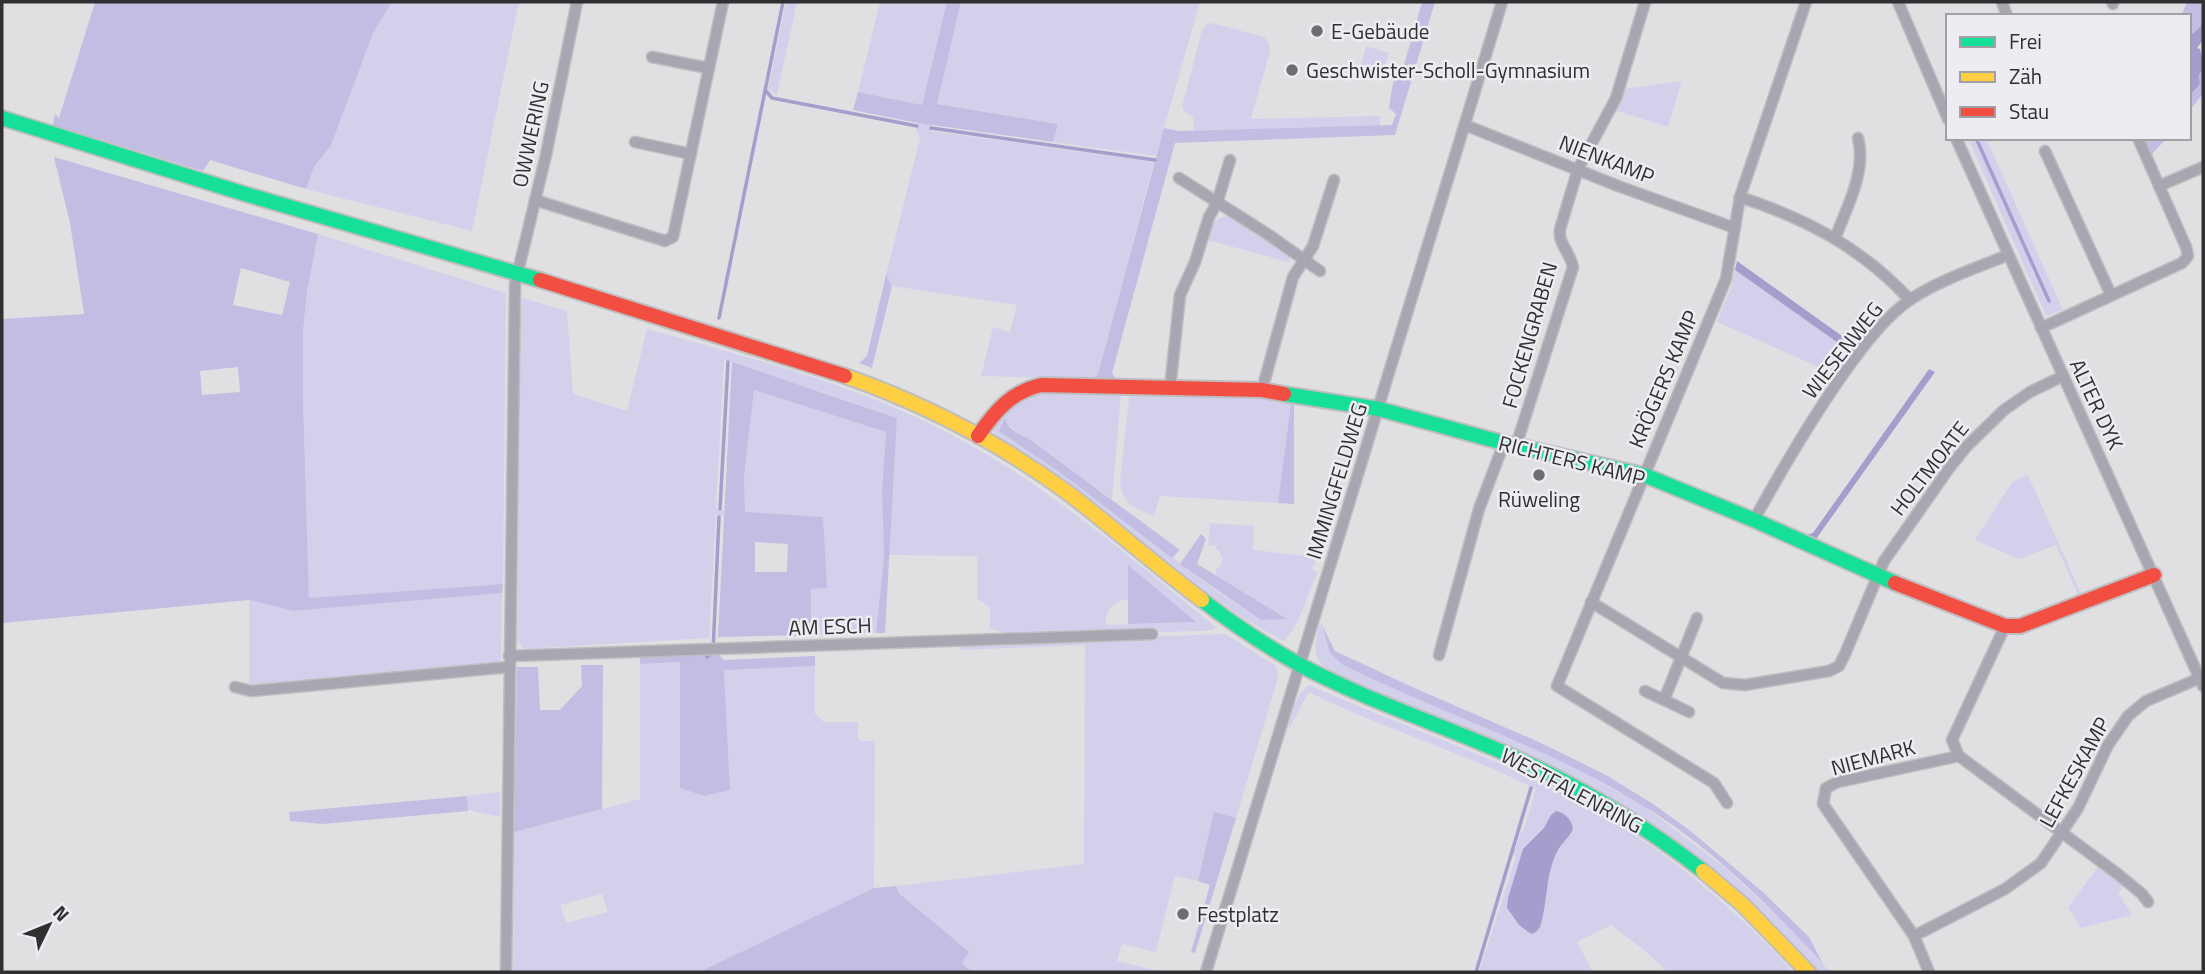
<svg xmlns="http://www.w3.org/2000/svg" width="2205" height="974" font-family="'Titillium Web',sans-serif">
	<style>
		.green { fill: #d3d0eb; fill-rule: evenodd }
		.forest { fill: #c2bde2; fill-rule: evenodd }
		.water { fill: #a59ecc }
		.lines { fill: none; stroke-linecap: round; stroke-linejoin: round }
		.stream { stroke: #a59ecc; stroke-width: 3.5 }
		.street-casing { stroke: #bebdbf; stroke-width: 13 }
		.fast-casing { stroke: #bebdbf; stroke-width: 18 }
		.slow-casing { stroke: #bebdbf; stroke-width: 18 }
		.jam-casing { stroke: #bebdbf; stroke-width: 18 }
		.street { stroke: #a8a6b0; stroke-width: 10 }
		.fast { stroke: #16e098; stroke-width: 14 }
		.slow { stroke: #ffcf43; stroke-width: 14 }
		.jam { stroke: #f24e42; stroke-width: 14 }
		.poi-dot { fill: #6e6d6f; stroke: #edecf2; stroke-width: 2.5 }
		.labels { text-anchor: middle; dominant-baseline: central; stroke-width: 5; stroke-linejoin: round; paint-order: stroke }
		.poi-label { font-size: 21px; fill: #302f31; stroke: #edecf2; text-anchor: start }
		.street-label { font-size: 21px; fill: #302f31; stroke: #edecf2 }
	</style>
	<rect width="100%" height="100%" fill="#e0e0e3"/>
	<g class="green">
		<polygon points="392,2 519,2 472,231 306,189 314,167 331,145 374,31"/>
		<polygon points="786,2 797,2 777,95 768,89"/>
		<polygon points="880,2 947,2 922,105 858,92"/>
		<polygon points="961,2 1200,2 1156,156 1053,142 1058,124 937,104"/>
		<polygon points="1212,23 1264,37 1269,43 1270,51 1251,119 1380,116 1380,126 1194,130 1193,117 1185,112 1182,107 1202,30 1207,24"/>
		<polygon points="1366,46 1389,53 1382,75 1360,68"/>
		<polygon points="1682,81 1668,127 1617,111 1624,89"/>
		<polygon points="918,123 931,124 931,131 1154,162 1098,374 1092,379 981,376 993,327 1010,332 1017,305 892,286 886,275 920,138 916,129"/>
		<polygon points="1968,138 1986,138 2063,310 2046,316"/>
		<path d="M1229,216l61,39 -1,7 -82,-22c3,-14 7,-23 22,-24z"/>
		<polygon points="318,234 506,293 503,584 309,598 303,398 303,331 307,292"/>
		<polygon points="1735,270 1851,352 1835,374 1717,322 1732,285"/>
		<path d="M523,298l44,13 6,83 54,17 20,-82c103,29 210,55 305,106 97,51 180,124 265,193l-12,3 -189,4 -26,-6v-21l-13,-10v-42l-88,-1 8,-137 -51,-18 -122,-40 -8,149 8,1v6h-8l-7,122 -185,11 -7,-8 4,-335zM1128,599l66,23 -88,3c-1,-16 7,-23 22,-26z"/>
		<path d="M1033,389l87,1 1,6 -9,103 -106,-75 -7,7 67,46 150,113 45,30 24,-2 -69,-42v-7l5,-3 2,-7 -4,-8 -3,-2v-3l-8,-1 2,-22 44,3 -1,24 63,7 -4,12 6,3c-12,22 -16,52 -35,69l-37,-21 -56,-39 -101,-78 -90,-63c-21,-21 19,-40 34,-51z"/>
		<polygon points="754,390 886,432 882,491 884,556 876,633 811,635 811,589 826,588 823,517 745,513 744,476"/>
		<path d="M1130,390l162,8 2,6h-3l-13,99 -118,-7 -6,20c-20,-8 -32,-12 -34,-35z"/>
		<polygon points="2028,475 2083,598 2080,599 2056,545 2019,559 1975,540 2012,482"/>
		<polygon points="502,593 501,664 249,687 249,600 293,611"/>
		<path d="M1320,623l10,30 233,109 78,42 81,61 61,56 47,51h-15l-34,-37 -76,-70 -271,-147 -108,-49c-16,-14 -11,-29 -6,-46z"/>
		<polygon points="1225,634 1276,666 1278,678 1236,818 1214,813 1198,881 1175,876 1156,952 1122,944 1117,961 1163,972 972,972 962,963 968,952 899,892 896,886 1084,864 1085,645 960,650 960,643"/>
		<path d="M680,662v126l24,8 26,-6 -6,-121 91,-3v48l9,8h34v15l3,4h14l-1,147 -176,84h-185l1,-140 126,-33v-135zM602,894l6,18 -42,11 -6,-18z"/>
		<path d="M1309,685c87,39 180,69 264,113 83,44 157,105 220,174h-125l-24,-22 -33,-25 -34,17 16,30h-114l37,-115 -6,-4 2,-4 3,1 6,-19 3,-2 12,-40c-74,-37 -153,-60 -227,-97l-22,40c5,-16 7,-37 22,-47z"/>
		<polygon points="500,792 500,817 468,810 467,796"/>
		<polygon points="2098,867 2123,886 2118,893 2132,915 2081,928 2068,907"/>
	</g>
	<g class="forest">
		<polygon points="95,2 392,2 374,31 331,145 314,167 306,189 210,160 203,171 53,125 55,114 59,118"/>
		<polygon points="947,2 961,2 937,104 1058,124 1053,142 918,123 853,110 858,92 922,105"/>
		<polygon points="1422,2 1435,2 1395,135 1175,143 1112,373 1116,379 1092,379 1098,374 1164,128 1178,131 1392,125 1396,114 1389,108 1393,83 1404,65"/>
		<polygon points="2187,2 2203,2 2201,26 2189,37 2189,16 2181,16"/>
		<polygon points="2203,65 2203,94 2189,111 2189,96 2200,84 2199,75"/>
		<polygon points="2142,138 2167,138 2152,154 2150,154"/>
		<path d="M54,157l264,77 -11,58 -4,39v67l6,200 194,-14 -1,9 -209,18 -44,-11 -247,23v-304l82,-5 -14,-91zM241,268l49,14 -8,33 -49,-10zM238,367l2,25 -38,3 -2,-24z"/>
		<polygon points="886,275 892,286 872,368 859,363 867,356"/>
		<path d="M732,362l165,56 -12,215h-9l8,-77 -2,-65 4,-59 -132,-42 -10,87 1,35 78,5 4,71 -16,1v46l-93,2zM755,542l33,2 -1,28h-32z"/>
		<polygon points="1291,403 1294,404 1294,504 1278,503"/>
		<path d="M1005,418c2,12 14,15 24,21l151,111 -8,8 -106,-81 -67,-46z"/>
		<polygon points="1201,534 1206,539 1197,564 1287,619 1261,620 1180,564"/>
		<polygon points="1128,565 1196,622 1128,624"/>
		<path d="M1321,623l14,28 75,35 131,57 65,32 47,29 39,28 73,62 44,43 14,27c-54,-59 -113,-118 -183,-160 -93,-57 -199,-91 -297,-139l-13,-12z"/>
		<polygon points="716,652 724,660 815,656 815,666 724,670 730,790 704,796 680,788 680,662 640,664 640,654"/>
		<polygon points="581,665 603,665 602,809 514,832 517,667 538,667 540,710 560,710 582,686"/>
		<polygon points="467,796 468,811 322,824 290,821 289,812"/>
		<polygon points="1214,812 1236,818 1195,953 1191,952 1210,885 1198,881"/>
		<polygon points="896,886 899,893 969,952 962,963 972,972 699,972 874,888"/>
	</g>
	<g class="water">
		<polygon points="2203,7 2203,40 2197,48 2200,49 2203,62 2203,68 2199,75 2200,84 2189,96 2189,37 2201,26"/>
		<polygon points="1737,261 1856,346 1851,352 1735,270"/>
		<polygon points="1929,369 1935,372 1816,539 1806,535 1813,533"/>
		<path d="M1556,811c8,1 16,9 17,18 -4,9 -12,14 -16,23 -12,23 -9,51 -17,75l-4,5 -5,2 -12,-9 -9,-13 -3,-4 1,-10 15,-49 21,-21 7,-13z"/>
	</g>
	<g class="lines">
		<g class="stream">
			<polyline points="766,91 772,98 917,126"/>
			<polyline points="931,128 1155,160"/>
			<polyline points="1976,138 2049,301"/>
			<polyline points="719,318 783,2"/>
			<polyline points="720,509 728,362"/>
			<polyline points="707,657 713,652 719,517"/>
			<polyline points="1476,972 1531,788"/>
		</g>
		<defs>
			<g id="street">
				<polyline points="1898,2 1948,119"/>
				<polyline points="2002,2 2007,16"/>
				<polyline points="2112,2 2113,4"/>
				<polyline points="652,57 708,68"/>
				<polyline points="1465,125 1618,186 1735,228"/>
				<polyline points="1956,138 2203,686"/>
				<polyline points="635,142 691,154"/>
				<polyline points="2045,151 2111,295"/>
				<polyline points="1179,178 1266,233 1320,271"/>
				<polyline points="2159,186 2203,167"/>
				<path d="M1740,197c67,22 122,51 170,103"/>
				<polyline points="535,200 665,241 673,237 723,2"/>
				<path d="M1835,239c11,-31 32,-67 23,-101"/>
				<polyline points="2041,328 2182,263 2188,256 2186,247 2138,138"/>
				<polyline points="1170,388 1180,295 1195,262 1209,217 1217,203 1230,160"/>
				<polyline points="1262,390 1293,277 1313,246 1334,180"/>
				<path d="M1516,446l57,-179c-3,-15 -15,-23 -13,-38l18,-60 38,-71 29,-96"/>
				<path d="M1754,520c28,-51 58,-102 92,-150 18,-25 39,-53 65,-71 29,-19 65,-31 97,-44"/>
				<polyline points="1591,602 1723,683 1745,685 1829,671 1839,666 1845,654 1884,561 1950,467 1967,446 2004,410 2030,392 2063,376"/>
				<polyline points="1439,655 1479,509 1504,443"/>
				<polyline points="509,656 1152,634"/>
				<polyline points="235,687 251,691 509,667"/>
				<polyline points="1645,691 1664,700"/>
				<polyline points="1689,712 1664,700 1697,618"/>
				<polyline points="1959,756 2119,875 2142,894 2148,902"/>
				<polyline points="1727,803 1714,783 1557,686 1726,279 1740,197 1806,2"/>
				<polyline points="1914,936 2005,889 2041,863 2078,808 2108,745 2128,716 2146,701 2200,678"/>
				<polyline points="506,972 515,284 546,155 577,2"/>
				<polyline points="1206,972 1502,2"/>
				<polyline points="1929,972 1914,936 1823,804 1826,788 1838,782 1959,756 1952,740 2005,626"/>
			</g>
			<g id="fast">
				<polyline points="2,118 245,194 540,280"/>
				<polyline points="1284,394 1379,409 1504,443 1644,475 1754,520 1895,583"/>
				<path d="M1202,600c31,24 64,46 98,65 70,37 145,61 216,93 67,30 129,68 187,113"/>
			</g>
			<g id="slow">
				<path d="M845,376c80,28 155,67 223,117 46,35 88,73 134,107"/>
				<polyline points="1703,871 1743,905 1808,972"/>
			</g>
			<g id="jam">
				<polyline points="540,280 845,376"/>
				<path d="M978,436c17,-25 33,-44 63,-51l221,5 22,4"/>
				<polyline points="1895,583 2005,626 2020,626 2154,575"/>
			</g>
		</defs>
		<use href="#street" class="street-casing"/>
		<use href="#fast" class="fast-casing"/>
		<use href="#slow" class="slow-casing"/>
		<use href="#jam" class="jam-casing"/>
		<use href="#street" class="street"/>
		<use href="#fast" class="fast"/>
		<use href="#slow" class="slow"/>
		<use href="#jam" class="jam"/>
	</g>
	<g class="poi-dot">
		<circle cx="1317" cy="31" r="7"/>
		<circle cx="1292" cy="70" r="7"/>
		<circle cx="1539" cy="475" r="7"/>
		<circle cx="1183" cy="914" r="7"/>
	</g>
	<g class="labels">
		<g class="poi-label">
			<text x="1331" y="31">E-Gebäude</text>
			<text x="1306" y="70">Geschwister-Scholl-Gymnasium</text>
			<text x="1539" y="499" text-anchor="middle">Rüweling</text>
			<text x="1197" y="914">Festplatz</text>
		</g>
		<g class="street-label">
			<text transform="translate(530 134) rotate(-78)">OWWERING</text>
			<text transform="translate(1607 159) rotate(21)">NIENKAMP</text>
			<text transform="translate(1529 335) rotate(-74)">FOCKENGRABEN</text>
			<text transform="translate(1842 350) rotate(-52)">WIESENWEG</text>
			<text transform="translate(1663 379) rotate(-67)">KRÖGERS KAMP</text>
			<text transform="translate(2097 404) rotate(65)">ALTER DYK</text>
			<text transform="translate(1572 460) rotate(14)">RICHTERS KAMP</text>
			<text transform="translate(1929 468) rotate(-52)">HOLTMOATE</text>
			<text transform="translate(1336 481) rotate(-73)">IMMINGFELDWEG</text>
			<text transform="translate(830 626) rotate(-2)">AM ESCH</text>
			<text transform="translate(1873 757) rotate(-15)">NIEMARK</text>
			<text transform="translate(2074 772) rotate(-61)">LEFKESKAMP</text>
			<text transform="translate(1572 790) rotate(28)">WESTFALENRING</text>
		</g>
	</g>
	<rect width="2205" height="974" fill="none" stroke="#302f31" stroke-width="7"/>
	<rect x="1946" y="14" width="245" height="126" fill="#edecf2" stroke="#a1a0a5" stroke-width="2"/>
	<rect x="1960" y="37" width="35" height="10" fill="#16e098" stroke="#a1a0a5" stroke-width="2"/>
	<text x="2009" y="49" font-size="21" fill="#302f31">Frei</text>
	<rect x="1960" y="72" width="35" height="10" fill="#ffcf43" stroke="#a1a0a5" stroke-width="2"/>
	<text x="2009" y="84" font-size="21" fill="#302f31">Zäh</text>
	<rect x="1960" y="107" width="35" height="10" fill="#f24e42" stroke="#a1a0a5" stroke-width="2"/>
	<text x="2009" y="119" font-size="21" fill="#302f31">Stau</text>
	<g transform="translate(49 925) rotate(47)" stroke="#edecf2" stroke-width="5" paint-order="stroke">
	<path d="M0-5L12 26L0 18L-12 26Z" fill="#302f31"/>
	<text y="-10" font-size="19" font-weight="bold" text-anchor="middle" fill="#302f31">N</text>
	</g>
</svg>
